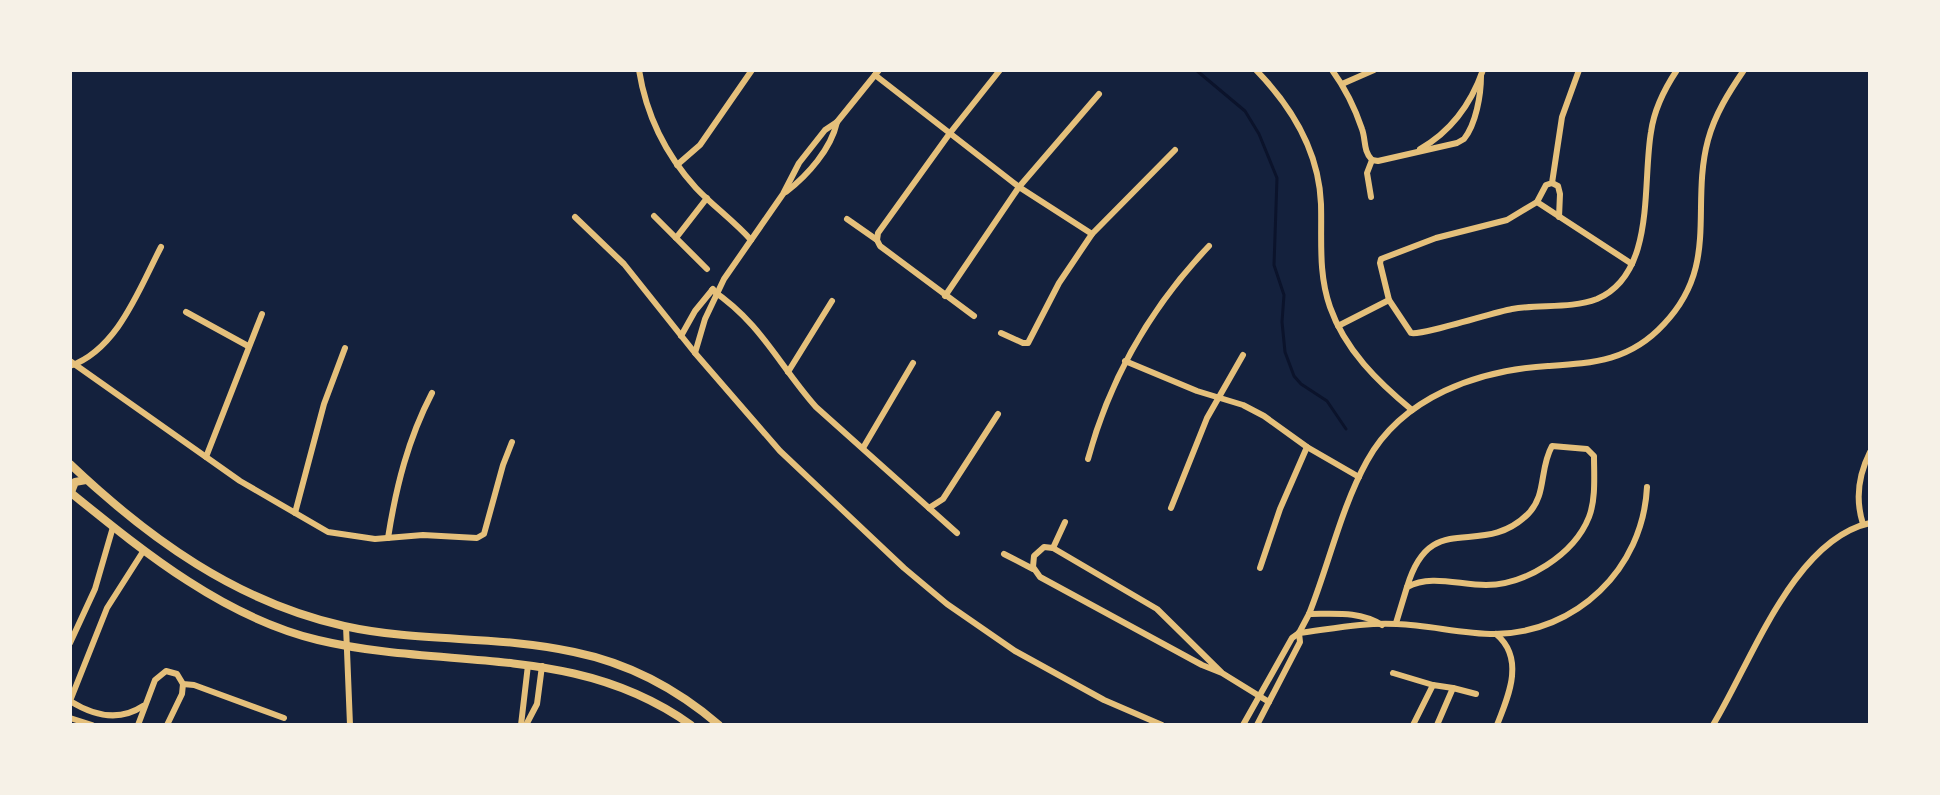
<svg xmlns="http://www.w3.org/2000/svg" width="1940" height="795" font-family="'Titillium Web',sans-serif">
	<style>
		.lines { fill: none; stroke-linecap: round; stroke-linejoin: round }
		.stream { stroke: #0b132b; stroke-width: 3 }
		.minor { stroke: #e5c07b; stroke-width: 6 }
		.tertiary { stroke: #e5c07b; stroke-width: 8 }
	</style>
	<rect width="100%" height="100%" fill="#14213d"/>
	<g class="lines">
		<polyline class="stream" points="1196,70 1245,111 1259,134 1277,178 1274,265 1284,295 1282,322 1285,352 1294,376 1301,384 1327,401 1346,429"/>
		<g class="minor">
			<path d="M639,70c7,44 27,85 57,118 17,18 38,33 55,52"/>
			<path d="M1256,70c35,36 63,82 65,134 1,35 -3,69 9,103 15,43 48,75 82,103"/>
			<path d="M1332,70c13,18 23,38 30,59 4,11 1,22 10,31l-5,13 4,24"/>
			<path d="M1579,70l-17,47 -10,66 -6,2 -9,17 -30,18 -71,18 -55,21 -1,4 9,37 22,33c10,3 83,-21 101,-24 27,-5 59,0 85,-10 59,-25 45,-115 54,-167 3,-22 14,-44 26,-62"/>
			<polyline points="875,75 1019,187 1092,234"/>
			<polyline points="1342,84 1374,70"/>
			<path d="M1420,149c32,-18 51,-45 63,-79"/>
			<path d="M1372,160l6,1 79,-18 7,-4c12,-15 17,-44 17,-63"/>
			<polyline points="677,165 700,145 752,70"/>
			<polyline points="1552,183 1558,186 1560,194 1559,217"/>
			<path d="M786,192c22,-17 45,-43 51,-70"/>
			<polyline points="1537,202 1632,264"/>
			<polyline points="654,216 707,269"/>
			<polyline points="575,217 624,264 695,353 780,451 904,568 947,604 1015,651 1104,700 1162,725"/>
			<polyline points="847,219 877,240 880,246 974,316"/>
			<polyline points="676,238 707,198"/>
			<polyline points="877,240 878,233 950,133 1000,70"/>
			<path d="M712,290c50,34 66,74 104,117l141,126"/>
			<polyline points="945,296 1019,187 1099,94"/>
			<polyline points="186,312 248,346"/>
			<polyline points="1338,326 1389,300"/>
			<polyline points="1001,333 1023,343 1028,343 1059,283 1092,234 1175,150"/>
			<polyline points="681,336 695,311 713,289"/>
			<polyline points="695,353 705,319 724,279 783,194 799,163 825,130 837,122 879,70"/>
			<polyline points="70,361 240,481 328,532 375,539 423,535 477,538 484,534 503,465 512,442"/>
			<polyline points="1125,361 1197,391 1243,405 1264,416 1307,447 1359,477"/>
			<path d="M70,366c48,-17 69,-77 91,-119"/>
			<polyline points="788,372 832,301"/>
			<path d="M1552,446l35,3 7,7c0,19 2,43 -5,61 -15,38 -64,68 -103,68 -27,0 -55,-11 -79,2 24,-81 73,-26 121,-73 19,-19 11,-45 24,-68z"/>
			<polyline points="863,448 913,363"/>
			<polyline points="206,457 262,314"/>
			<path d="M1088,459c22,-81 63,-152 121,-213"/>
			<polyline points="929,508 943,499 998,414"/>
			<polyline points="1171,508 1207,418 1243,355"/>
			<polyline points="295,513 324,404 345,348"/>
			<path d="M1863,524c-8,-25 -5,-48 7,-72"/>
			<path d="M388,538c8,-51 20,-99 44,-145"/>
			<polyline points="1053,548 1065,522"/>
			<polyline points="1004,554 1033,569"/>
			<polyline points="1260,568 1280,509 1307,447"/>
			<path d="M1309,614c26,0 50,-3 73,11"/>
			<polyline points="1396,623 1407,587"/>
			<polyline points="346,626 350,725"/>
			<path d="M1299,633c32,-4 66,-11 98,-9 33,1 64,10 98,10 81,-1 148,-65 152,-147"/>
			<path d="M1496,634c29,24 13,61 1,91"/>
			<polyline points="70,643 95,589 113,527"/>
			<polyline points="1222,673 1202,665 1040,577 1033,567 1034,556 1044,547 1053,548 1157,609 1222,673 1269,702"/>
			<polyline points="1393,673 1433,685"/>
			<polyline points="1453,688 1476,694"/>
			<polyline points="70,701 107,608 144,550"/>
			<path d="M70,701c24,15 49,21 73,5"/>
			<polyline points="70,718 92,725"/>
			<polyline points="138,725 155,680 166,671 177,674 183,684 194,685 284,718"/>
			<polyline points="167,725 182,694 183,684"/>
			<polyline points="521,725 528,665"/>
			<polyline points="526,725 537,704 542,666"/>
			<path d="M1243,725l49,-87 7,-5 10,-19c20,-50 32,-106 58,-153 35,-64 111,-91 181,-95 46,-3 82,-5 116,-42 56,-59 26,-117 44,-184 7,-26 21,-48 36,-70"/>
			<polyline points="1257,725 1300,642 1299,633"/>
			<polyline points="1413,725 1433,685 1453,688 1437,725"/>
			<path d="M1713,725c38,-62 80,-185 157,-202"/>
		</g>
		<g class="tertiary">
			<path d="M70,464c79,75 167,138 274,162 76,17 155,9 230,26 54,11 103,37 145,73"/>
			<path d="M70,492c74,60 153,125 248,148 130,31 257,2 373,85"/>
			<polyline points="71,492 75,482 86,480"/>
		</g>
	</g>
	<rect width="1940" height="795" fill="none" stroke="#f6f1e7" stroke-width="144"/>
</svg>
